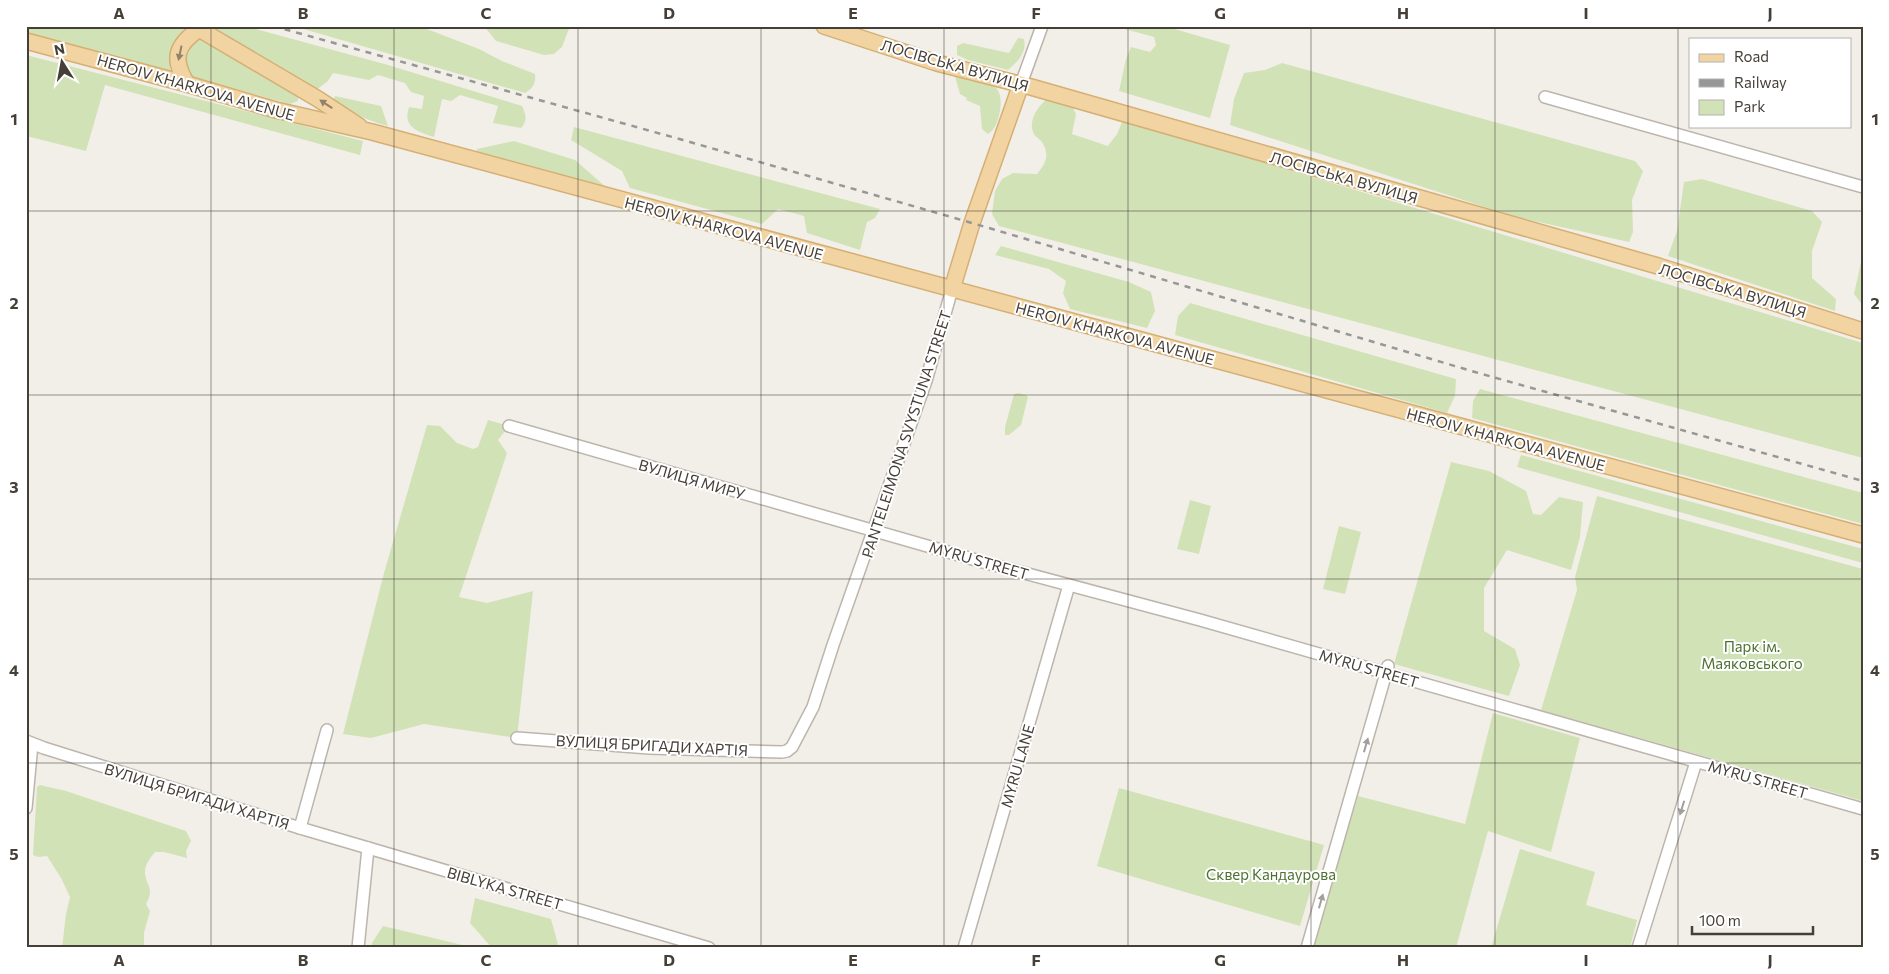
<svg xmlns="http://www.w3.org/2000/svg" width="1889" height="974" font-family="Commissioner,sans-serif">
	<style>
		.green { fill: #d2e2b7 }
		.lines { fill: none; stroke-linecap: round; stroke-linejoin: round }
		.minor-casing { stroke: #bdb5ac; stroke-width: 14 }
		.major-casing { stroke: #d5af74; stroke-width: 18 }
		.minor { stroke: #fff; stroke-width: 11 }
		.major { stroke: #f2d4a2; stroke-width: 15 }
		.rail { stroke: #979797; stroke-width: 2.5; stroke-dasharray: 6 6; stroke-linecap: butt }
		.oneway { fill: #938268 }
		.oneway2 { fill: #a29f9c }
		.grid { fill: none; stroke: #453f38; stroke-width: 1; stroke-opacity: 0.55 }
		.labels { text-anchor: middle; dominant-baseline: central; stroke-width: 4; stroke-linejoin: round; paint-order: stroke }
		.street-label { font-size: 15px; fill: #453f38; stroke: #fff }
		.park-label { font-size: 15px; fill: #4f7032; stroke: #fff }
		.neatline { fill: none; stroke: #453f38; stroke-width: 2 }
		.grid-label { font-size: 16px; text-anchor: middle; font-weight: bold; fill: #453f38 }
	</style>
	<rect width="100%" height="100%" fill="#f2efe9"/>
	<g class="green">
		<path d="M26,26c12,0 25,0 37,0 16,1 27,6 43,0h77l5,3 -17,29 -1,13 -144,-38z"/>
		<path d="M201,26h44l143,39 134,41c4,9 6,14 -1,22l-28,-5 5,-17 -38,-11 -9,6 -9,-2 -8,38c-16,-5 -32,-10 -25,-30l13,2 2,-13 -13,-4 -6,-9 -27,-8 -9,5 -36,-7 -5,8 -13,10z"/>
		<path d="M293,26h126l60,23 23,12 33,13c1,10 -2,14 -10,19z"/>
		<polygon points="484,26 570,26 562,47 554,54 544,55 496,41"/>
		<polygon points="1114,26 1164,26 1230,45 1210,118 1119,91 1126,59 1131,47 1150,52 1156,45 1154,37"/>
		<polygon points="203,37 298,95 298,101 290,104 189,76 185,71 186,51 197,40"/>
		<path d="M1018,38l6,1c3,14 -6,22 -16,31l-40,-10 -11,-5v-9l6,-3 46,10z"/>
		<polygon points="26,55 363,141 360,155 105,85 86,151 26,136"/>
		<polygon points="1282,63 1635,161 1643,171 1632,200 1633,232 1629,242 1516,217 1230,125 1234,99 1244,73 1265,70"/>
		<path d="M954,73c25,7 52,5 46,38 -2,9 -4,18 -12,23l-6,-5 -2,-23 -14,-6 1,-2 -7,-4z"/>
		<path d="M335,96l46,10 7,20c-20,-5 -38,-14 -55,-25z"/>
		<path d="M1047,99l25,7 4,8 -4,20 36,12 9,-12 6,-14 740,223v115l-864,-232 -7,-12 3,-23 7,-12 11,-6 24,1c9,-11 13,-19 5,-32 -2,-3 -7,-5 -8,-8 -7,-12 4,-28 13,-35z"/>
		<polygon points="574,127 880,209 875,218 867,222 860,250 807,233 804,216 778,209 762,224 630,188 622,171 571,140"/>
		<polygon points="514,141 575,160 607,188 476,152 477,149"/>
		<polygon points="1702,179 1812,211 1822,222 1812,251 1812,278 1836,299 1835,311 1668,256 1677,231 1684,182"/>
		<polygon points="1001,246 1129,282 1151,292 1155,311 1147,328 1070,309 1063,293 1066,281 1049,269 995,255"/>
		<polygon points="1863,253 1863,306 1854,294"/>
		<polygon points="1190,303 1456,379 1455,396 1447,413 1175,335 1178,316"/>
		<polygon points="1480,389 1863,493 1863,524 1472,418 1473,401"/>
		<polygon points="1018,393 1026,395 1028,397 1021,425 1009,435 1005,435 1005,427 1014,394"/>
		<polygon points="488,420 509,426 498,440 507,453 459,597 487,603 533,591 517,738 424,724 371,738 343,734 384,573 427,425 440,426 457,443 473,449 478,447"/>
		<polygon points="1521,455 1863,549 1863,563 1517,467"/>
		<polygon points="1451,462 1489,471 1526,491 1533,514 1541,515 1559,497 1583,502 1580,537 1571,570 1507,550 1484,588 1484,631 1515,649 1520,665 1509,696 1394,664"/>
		<polygon points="1597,496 1863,569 1863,801 1541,710 1577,590 1575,577"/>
		<polygon points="1190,500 1211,506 1199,554 1177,549"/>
		<polygon points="1339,526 1361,532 1345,594 1323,589"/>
		<polygon points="1493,713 1580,738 1551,852 1488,831 1456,948 1312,948 1358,796 1465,824"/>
		<path d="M40,785l26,6 120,40 5,10 -5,10 1,7 -23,-6h-9c-4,5 -9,11 -10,18 -1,14 11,17 1,34l4,7 -6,22v15h-82l4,-34 4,-17 -9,-19 -14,-22 -9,1 -5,-2 4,-68z"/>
		<polygon points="1119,788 1324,845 1300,926 1097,866"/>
		<polygon points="1520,849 1595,872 1586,905 1637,920 1630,948 1491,948"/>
		<polygon points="475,898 551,919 559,948 492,948 470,923"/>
		<polygon points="383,926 475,948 371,948 372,943"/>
	</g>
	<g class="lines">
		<defs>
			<g id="minor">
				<polyline points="1021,84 1042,26"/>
				<polyline points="1545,97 1863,187"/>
				<polyline points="509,426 983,562 1200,620 1863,809"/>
				<polyline points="517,738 649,748 782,752 787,751 792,747 813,707 833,645 926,381 952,289"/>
				<polyline points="26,741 44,748 300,828 709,948"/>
				<polyline points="26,808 32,744"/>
				<polyline points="300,828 327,730"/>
				<polyline points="358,948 368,848"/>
				<polyline points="964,948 1069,585"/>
				<polyline points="1307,948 1388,666"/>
				<polyline points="1638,948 1696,762"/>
			</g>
			<g id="major">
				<polyline points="194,26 318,99 359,126"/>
				<polyline points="824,26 937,63 1031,87 1658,266 1863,331"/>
				<polyline points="26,41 187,84 276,110 372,132 1863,535"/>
				<path d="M187,84c-15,-25 -12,-38 12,-55"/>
				<polyline points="952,289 972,223 1021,84"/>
			</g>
		</defs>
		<use href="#minor" class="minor-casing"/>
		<use href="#major" class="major-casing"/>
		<use href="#minor" class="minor"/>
		<use href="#major" class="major"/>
		<polyline class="rail" points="273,26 683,140 972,223 1475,372 1863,481"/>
	</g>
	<defs><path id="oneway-solid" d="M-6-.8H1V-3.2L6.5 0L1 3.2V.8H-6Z" transform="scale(1.25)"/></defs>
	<g class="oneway">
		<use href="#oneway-solid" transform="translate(180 53) rotate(102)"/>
		<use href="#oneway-solid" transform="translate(326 104) rotate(-147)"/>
	</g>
	<g class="oneway2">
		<use href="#oneway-solid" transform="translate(1366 745) rotate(-74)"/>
		<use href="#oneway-solid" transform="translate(1682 808) rotate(107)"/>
		<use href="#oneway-solid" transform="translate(1321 901) rotate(-74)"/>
	</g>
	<path class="grid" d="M211,26v922M394,26v922M578,26v922M761,26v922M944,26v922M1128,26v922M1311,26v922M1495,26v922M1678,26v922M26,211h1837M26,395h1837M26,579h1837M26,763h1837"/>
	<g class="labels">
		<g class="street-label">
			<text transform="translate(955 65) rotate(16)">ЛОСІВСЬКА ВУЛИЦЯ</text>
			<text transform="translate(196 87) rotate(16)">HEROIV KHARKOVA AVENUE</text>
			<text transform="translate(1344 177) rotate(16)">ЛОСІВСЬКА ВУЛИЦЯ</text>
			<text transform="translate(724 228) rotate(15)">HEROIV KHARKOVA AVENUE</text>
			<text transform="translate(1733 290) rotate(17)">ЛОСІВСЬКА ВУЛИЦЯ</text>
			<text transform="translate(1115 333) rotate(15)">HEROIV KHARKOVA AVENUE</text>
			<text transform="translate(906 434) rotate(-72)">PANTELEIMONA SVYSTUNA STREET</text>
			<text transform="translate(1506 439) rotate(15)">HEROIV KHARKOVA AVENUE</text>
			<text transform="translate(692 479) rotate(16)">ВУЛИЦЯ МИРУ</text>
			<text transform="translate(979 560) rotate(16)">MYRU STREET</text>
			<text transform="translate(1369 668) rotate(16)">MYRU STREET</text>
			<text transform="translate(652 745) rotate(3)">ВУЛИЦЯ БРИГАДИ ХАРТІЯ</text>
			<text transform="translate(1017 766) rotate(-74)">MYRU LANE</text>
			<text transform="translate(1758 779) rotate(16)">MYRU STREET</text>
			<text transform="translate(197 796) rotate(17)">ВУЛИЦЯ БРИГАДИ ХАРТІЯ</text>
			<text transform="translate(505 888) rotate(16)">BIBLYKA STREET</text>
		</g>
		<g class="park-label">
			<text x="1752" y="646">Парк ім.<tspan x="1752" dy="17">Маяковського</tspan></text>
			<text x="1271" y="874">Сквер Кандаурова</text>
		</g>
	</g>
	<rect width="1889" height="974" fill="none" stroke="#ffffff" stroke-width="55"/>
	<rect x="1689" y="38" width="162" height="90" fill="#ffffff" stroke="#b5b2af"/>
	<rect x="1699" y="54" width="25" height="8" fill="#f2d4a2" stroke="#b5b2af"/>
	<text x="1734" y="62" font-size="15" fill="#453f38">Road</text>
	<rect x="1699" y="79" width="25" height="8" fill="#979797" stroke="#b5b2af"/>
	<text x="1734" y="88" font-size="15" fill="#453f38">Railway</text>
	<rect x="1699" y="100" width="25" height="15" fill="#d2e2b7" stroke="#b5b2af"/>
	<text x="1734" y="112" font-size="15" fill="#453f38">Park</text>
	<g transform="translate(62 62) rotate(349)" stroke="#ffffff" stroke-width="4" paint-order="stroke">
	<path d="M0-4L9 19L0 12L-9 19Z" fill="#453f38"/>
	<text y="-8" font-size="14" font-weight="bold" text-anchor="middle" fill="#453f38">N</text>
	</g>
	<path d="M1692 926v8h121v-8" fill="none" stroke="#453f38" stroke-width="2.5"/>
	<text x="1699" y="926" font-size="15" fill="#453f38" stroke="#ffffff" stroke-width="4" paint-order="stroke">100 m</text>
	<rect x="28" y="28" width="1834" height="918" class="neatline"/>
	<g class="grid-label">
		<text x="119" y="19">A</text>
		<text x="303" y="19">B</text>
		<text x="486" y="19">C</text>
		<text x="669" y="19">D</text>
		<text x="853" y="19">E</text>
		<text x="1036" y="19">F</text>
		<text x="1220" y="19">G</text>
		<text x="1403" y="19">H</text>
		<text x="1586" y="19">I</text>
		<text x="1770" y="19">J</text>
		<text x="14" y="125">1</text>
		<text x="1875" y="125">1</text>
		<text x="14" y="309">2</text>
		<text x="1875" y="309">2</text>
		<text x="14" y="493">3</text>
		<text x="1875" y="493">3</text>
		<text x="14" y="676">4</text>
		<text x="1875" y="676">4</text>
		<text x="14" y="860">5</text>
		<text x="1875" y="860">5</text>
		<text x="119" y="966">A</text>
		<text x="303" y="966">B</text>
		<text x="486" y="966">C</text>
		<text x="669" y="966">D</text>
		<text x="853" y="966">E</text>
		<text x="1036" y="966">F</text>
		<text x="1220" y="966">G</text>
		<text x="1403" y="966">H</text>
		<text x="1586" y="966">I</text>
		<text x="1770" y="966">J</text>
	</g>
</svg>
